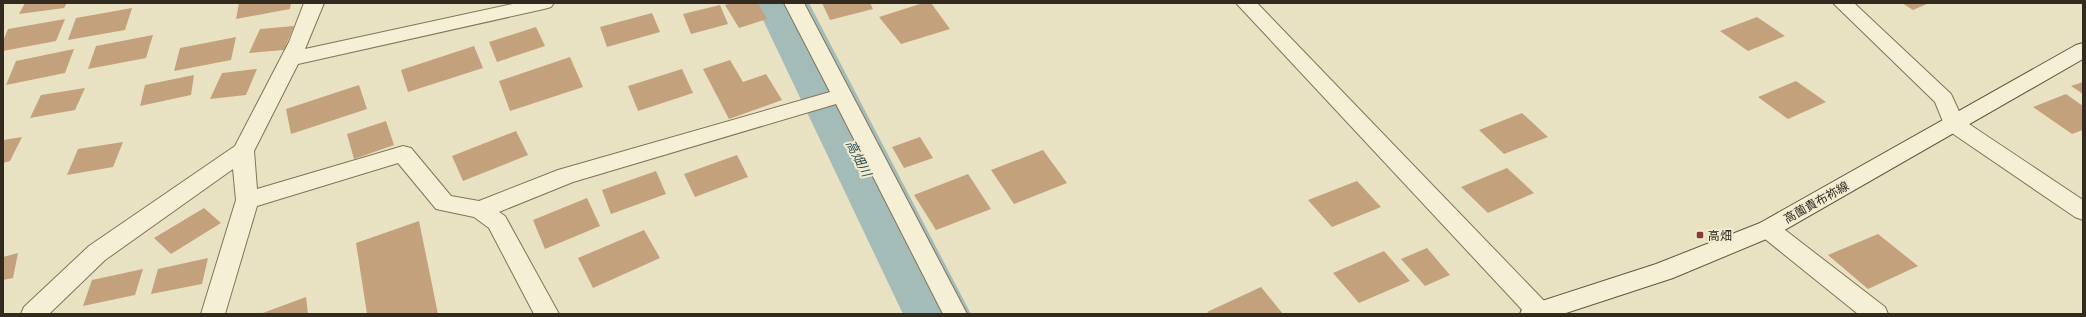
<svg xmlns="http://www.w3.org/2000/svg" width="2086" height="317" font-family="'Noto Serif','Noto Sans JP',serif">
	<style>
		.lines { fill: none; stroke-linecap: round; stroke-linejoin: round }
		.river { fill: #a4bcb8; fill-rule: evenodd }
		.building { fill: #c3a17c }
		.street-casing { stroke: #81735b; stroke-width: 2 }
		.secondary-casing { stroke: #63553f; stroke-width: 2 }
		.street { fill: #f5efd5; fill-rule: evenodd }
		.secondary { fill: #f5efd5; fill-rule: evenodd }
		.poi-dot { fill: #8a3a32; stroke: #f1ebd1; stroke-width: 1.5 }
		.labels { text-anchor: middle; dominant-baseline: central; stroke-width: 4; stroke-linejoin: round; paint-order: stroke }
		.street-label { font-size: 12px; fill: #322a1e; stroke: #f1ebd1 }
		.poi-label { font-size: 12px; fill: #322a1e; stroke: #f1ebd1; text-anchor: start }
		.water-label { font-size: 13px; font-style: italic; fill: #2f4f51; stroke: #f1ebd1 }
	</style>
	<rect width="100%" height="100%" fill="#e9e2c2"/>
	<g class="lines">
		<polygon class="river" points="755,3 809,3 971,314 903,314"/>
	</g>
	<g class="building">
		<polygon points="25,3 67,3 64,8 19,14"/>
		<polygon points="239,3 291,3 290,9 236,19"/>
		<polygon points="732,3 758,3 767,19 739,28 725,5"/>
		<polygon points="822,3 870,3 873,9 830,20"/>
		<polygon points="923,3 931,3 950,29 901,44 879,17"/>
		<polygon points="1902,3 1929,3 1913,10"/>
		<polygon points="720,5 728,24 691,34 683,14"/>
		<polygon points="132,8 125,30 68,40 76,18"/>
		<polygon points="652,13 660,32 607,47 600,27"/>
		<polygon points="1757,17 1785,36 1748,51 1720,31"/>
		<polygon points="65,19 56,41 3,51 3,41 8,29"/>
		<polygon points="294,26 284,50 249,53 260,29"/>
		<polygon points="536,27 545,46 497,62 489,42"/>
		<polygon points="153,35 146,58 88,69 96,46"/>
		<polygon points="236,37 231,60 174,71 180,48"/>
		<polygon points="474,46 483,68 408,92 401,70"/>
		<polygon points="74,49 65,73 6,85 16,61"/>
		<polygon points="570,57 583,87 510,111 499,81"/>
		<polygon points="730,60 743,82 766,74 782,100 729,119 703,69"/>
		<polygon points="257,69 246,95 210,99 222,73"/>
		<polygon points="682,69 693,93 638,111 628,86"/>
		<polygon points="194,75 191,95 140,106 145,85"/>
		<polygon points="1796,81 1826,102 1788,119 1758,97"/>
		<polygon points="2083,82 2083,94 2071,86"/>
		<polygon points="359,85 367,109 291,134 286,109"/>
		<polygon points="85,88 75,110 30,118 41,95"/>
		<polygon points="2066,94 2083,106 2083,130 2072,134 2033,107"/>
		<polygon points="1522,113 1548,137 1504,154 1479,130"/>
		<polygon points="386,121 394,145 354,159 347,134"/>
		<polygon points="516,131 528,155 463,181 452,156"/>
		<polygon points="22,137 10,161 3,163 3,140"/>
		<polygon points="920,137 933,158 904,168 892,147"/>
		<polygon points="123,142 113,167 67,175 78,149"/>
		<polygon points="1043,150 1067,183 1014,204 991,170"/>
		<polygon points="737,155 748,177 695,197 684,174"/>
		<polygon points="1507,168 1534,193 1488,213 1461,187"/>
		<polygon points="656,171 666,194 611,214 602,190"/>
		<polygon points="968,174 991,209 936,230 914,195"/>
		<polygon points="1357,181 1381,207 1332,227 1308,200"/>
		<polygon points="587,198 600,226 545,249 533,220"/>
		<polygon points="204,208 221,223 171,254 154,238"/>
		<polygon points="419,221 438,314 367,314 356,243"/>
		<polygon points="644,230 660,258 593,288 578,258"/>
		<polygon points="1878,234 1918,266 1868,289 1828,255"/>
		<polygon points="1427,248 1450,275 1425,286 1401,259"/>
		<polygon points="1384,251 1410,281 1359,303 1333,273"/>
		<polygon points="18,253 13,278 3,280 3,257"/>
		<polygon points="208,258 202,284 151,294 158,269"/>
		<polygon points="143,269 135,295 83,306 92,280"/>
		<polygon points="1261,287 1283,314 1209,314 1207,312"/>
		<polygon points="306,297 308,314 260,314"/>
	</g>
	<g class="lines">
		<defs>
			<g id="street">
				<polygon points="304,3 324,3 305,49 517,3 554,3 551,7 544,9 298,64 254,151 257,189 403,146 411,148 451,196 479,201 558,170 830,92 784,3 804,3 967,314 943,314 836,104 573,182 499,212 505,216 559,314 534,314 489,228 474,217 436,209 398,163 257,206 225,314 201,314 236,200 233,169 105,260 49,314 21,314 24,307 89,246 235,146 289,42"/>
				<polygon points="1236,3 1257,3 1550,307 1553,314 1526,314"/>
				<polygon points="1833,3 1854,3 1951,94 1963,120 2083,200 2083,220 2075,217 1946,129 1935,102"/>
				<polygon points="1768,220 1776,223 1885,307 1888,314 1858,314 1760,235 1756,229 1760,223"/>
			</g>
			<polygon id="secondary" points="2083,43 2083,59 1776,235 1673,278 1563,314 1520,314 1523,307 1656,264 1760,223 2076,45"/>
		</defs>
		<use href="#street" class="street-casing"/>
		<use href="#secondary" class="secondary-casing"/>
		<use href="#street" class="street"/>
		<use href="#secondary" class="secondary"/>
	</g>
	<rect class="poi-dot" x="1696" y="231" width="8" height="8" rx="2"/>
	<g class="labels">
		<g class="street-label">
			<text transform="translate(1816 202) rotate(-29)">高薗貴布祢線</text>
		</g>
		<g class="poi-label">
			<text x="1708" y="235">高畑</text>
		</g>
		<g class="water-label">
			<text transform="translate(859 158) rotate(63)">高畑川</text>
		</g>
	</g>
	<rect width="2086" height="317" fill="none" stroke="#322a1e" stroke-width="8"/>
</svg>
